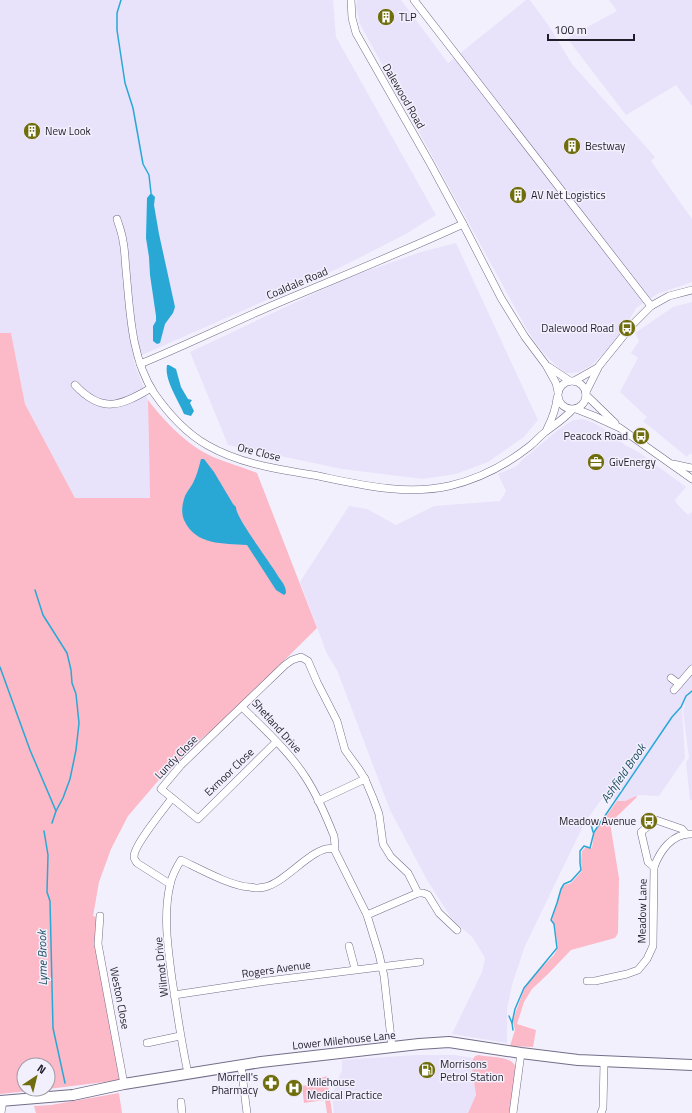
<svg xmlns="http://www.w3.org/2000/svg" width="692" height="1113" font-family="'Titillium Web',sans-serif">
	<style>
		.built { fill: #e8e3fb }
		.green { fill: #fcb9c7 }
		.water { fill: #29a8d5 }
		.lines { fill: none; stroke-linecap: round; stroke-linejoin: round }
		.stream { stroke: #29a8d5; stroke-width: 1.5 }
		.minor-casing { stroke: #746d89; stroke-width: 8 }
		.secondary-casing { stroke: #746d89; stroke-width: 12 }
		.minor { stroke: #fff; stroke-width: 7 }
		.secondary { stroke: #fff; stroke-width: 10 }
		.labels { text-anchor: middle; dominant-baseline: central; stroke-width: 3; stroke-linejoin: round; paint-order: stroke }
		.poi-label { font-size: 11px; fill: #211e29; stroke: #f3f0fd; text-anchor: start }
		.street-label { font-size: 11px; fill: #211e29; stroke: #f3f0fd }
		.water-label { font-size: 12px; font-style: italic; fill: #1a4b5e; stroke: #f3f0fd }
	</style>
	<rect width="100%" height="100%" fill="#f3f0fd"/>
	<g class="built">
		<polygon points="0,0 333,0 336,37 436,215 406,234 339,268 133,359 148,400 150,498 75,498 25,404 11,333 0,333"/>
		<polygon points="357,0 401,0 448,63 526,0 530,0 549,26 572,64 655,157 651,161 692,219 692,282 657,294 636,308 625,328 604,353 592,365 579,372 573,373 566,373 559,368 546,356 536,344 525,326 360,24 356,7"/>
		<polygon points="609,0 692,0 692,106 676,85 626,115 567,38 617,11"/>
		<polygon points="456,243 538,420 524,437 488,462 456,474 423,479 342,469 228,445 190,352 347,278 421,252"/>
		<polygon points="692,302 692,455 690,453 687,457 643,421 647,417 620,392 638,358 631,353 639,341 635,333 673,307"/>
		<polygon points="583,419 594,423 617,437 620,441 625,445 640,453 686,487 675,500 677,504 688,515 692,512 692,800 690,800 686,762 689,758 683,711 685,706 684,703 682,711 685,758 659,796 639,795 625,801 617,801 605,795 585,822 525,946 512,985 507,1009 507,1043 452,1034 482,972 485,958 473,938 452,919 427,880 390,810 337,670 327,654 300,582 349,506 367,509 396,525 434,506 500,501 506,491 498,474 517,466 521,461 558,430 573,420"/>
		<polygon points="415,1055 455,1055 473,1058 471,1062 476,1095 468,1113 334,1113 332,1095 342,1070 342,1060"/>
	</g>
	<g class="green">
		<path d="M0,333h11l14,71 50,94h75l-2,-98c17,22 39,45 65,57 14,6 29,10 44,16l60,155 -72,71 -18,19 -27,22 -42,41 -30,35 -17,33 -12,33 -6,34 5,1 23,163 -73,9v-24h-24v24h22l-46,5z"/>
		<polygon points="636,796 637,797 610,823 619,878 618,933 615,938 571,950 548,974 532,989 524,1002 517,1024 536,1030 533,1047 510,1046 515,1030 513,1022 515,1014 525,987 535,974 554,955 558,948 555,926 552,920 561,889 565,885 571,883 582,871 581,862 582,851 586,847 592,848 594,833 617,801 625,801"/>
		<path d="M479,1055c11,3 35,0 37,14l-6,44h-42l8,-18 -5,-33 4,-6z"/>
		<polygon points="327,1076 332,1113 327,1113 325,1100 304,1103 302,1086 321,1083 321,1078"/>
		<polygon points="119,1093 122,1113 36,1113 34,1106 51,1105"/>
	</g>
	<g class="water">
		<polygon points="151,193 155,197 154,205 159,234 175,307 173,313 165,324 160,343 157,344 153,341 153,326 156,321 156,316 150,275 149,257 146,238 147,198"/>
		<path d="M167,365h2l7,4 5,18 7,12 4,1 -2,3 4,8 -3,5 -7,-2c-5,-13 -20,-34 -17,-49z"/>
		<path d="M201,459h3l10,13 19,32 3,3c-1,10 37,59 44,72 3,4 6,8 6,14l-2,2 -8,-5 -29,-45c-24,-2 -51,1 -63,-25 -3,-7 -2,-16 1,-24 2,-5 6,-9 8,-13 4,-8 6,-16 8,-24z"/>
	</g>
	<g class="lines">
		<g class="stream">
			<polyline points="121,0 117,13 117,30 125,83 133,108 143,164 149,175 151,193"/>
			<polyline points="35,590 43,615 67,653 71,670 72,683 76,694 79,723 76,750 70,779 63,798 56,811"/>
			<polyline points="0,667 30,750 56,811 52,823"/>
			<polyline points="591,824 593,832"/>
			<polyline points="44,831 48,855 47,892 50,901 53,1028 65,1083"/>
			<polyline points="509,1016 512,1023"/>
			<polyline points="513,1030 512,1023 515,1009 524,988 557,948 554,924 551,920 557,903 561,889 564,884 571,881 581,870 580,863 580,851 584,846 590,848 594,832 672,717 681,707 686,696 692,691"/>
		</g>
		<defs>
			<g id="minor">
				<polyline points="351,0 352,18 356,33 430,163 463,224 501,298 525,337 546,365 556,383 558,392"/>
				<polyline points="414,0 651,306"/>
				<path d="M117,219c2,7 5,14 6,22 2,9 2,20 3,29 4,41 5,88 28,123 14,20 32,40 53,52 33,19 70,24 106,30 45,9 90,21 136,11 30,-7 57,-21 81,-40 5,-4 9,-9 14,-13 10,-8 20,-14 28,-23"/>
				<path d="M140,364c44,-18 87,-39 131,-58 64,-27 129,-53 192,-82"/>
				<polyline points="549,367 570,381"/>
				<circle cx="572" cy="395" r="14"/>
				<polyline points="574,381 597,368"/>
				<path d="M75,385c27,29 46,21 76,3"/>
				<polyline points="586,392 599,366 633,324 651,306 669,296 692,290"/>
				<polyline points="586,395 615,423"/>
				<polyline points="576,409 594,416 620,428 692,479"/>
				<path d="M547,429c5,-10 9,-20 10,-31"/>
				<polyline points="673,464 692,468"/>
				<polyline points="671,678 679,684"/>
				<polyline points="674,690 692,669"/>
				<path d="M242,707c22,22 47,44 64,71 11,17 20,38 28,58l1,9 -1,4"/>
				<polyline points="276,742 198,819 161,789 181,765 285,665 292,660 301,657 308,661 317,682 337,721 345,750 358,768 365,779"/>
				<polyline points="318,801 365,779 373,798 379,814 383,844 391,857 408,873 418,893 367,915"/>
				<polyline points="334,849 367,915 379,954 384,976 392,1047"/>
				<polyline points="654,867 648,862 641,832 656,820 682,829 686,834"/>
				<path d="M170,884l-33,-21c-1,-2 -3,-4 -3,-6 -1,-11 31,-49 38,-59"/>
				<polyline points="418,893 423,893 428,895 439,913 457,930"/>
				<polyline points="100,916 98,944 124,1084"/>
				<polyline points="349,946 355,969"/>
				<path d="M587,981h8l32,-7 11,-4 9,-11 6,-13 1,-79c6,-16 18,-34 38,-33"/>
				<polyline points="174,995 267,981 420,962"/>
				<polyline points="147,1043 180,1036"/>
				<polyline points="241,1066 247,1113"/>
				<path d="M188,1073c-7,-31 -11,-62 -16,-94 -4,-30 -9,-64 -2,-94 2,-10 6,-17 11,-25 17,8 51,27 69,27 4,1 11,1 15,0 22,-5 49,-43 69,-38"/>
				<polyline points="181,1102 182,1113"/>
				<polyline points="1,1113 3,1100"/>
				<polyline points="513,1113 521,1053"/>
				<polyline points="601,1113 603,1108 604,1062"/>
			</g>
			<polyline id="secondary" points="0,1101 73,1095 124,1084 261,1062 419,1044 449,1042 521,1053 578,1060 692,1065"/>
		</defs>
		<use href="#minor" class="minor-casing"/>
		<use href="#secondary" class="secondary-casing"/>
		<use href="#minor" class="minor"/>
		<use href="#secondary" class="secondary"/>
	</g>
	<defs>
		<symbol id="building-disc" viewBox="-11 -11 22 22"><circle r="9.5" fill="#6f6d0d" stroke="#f3f0fd"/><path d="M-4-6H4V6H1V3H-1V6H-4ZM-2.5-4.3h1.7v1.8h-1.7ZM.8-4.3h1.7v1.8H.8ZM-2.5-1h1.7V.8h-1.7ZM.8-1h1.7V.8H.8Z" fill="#fff"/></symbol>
		<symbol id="bus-disc" viewBox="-11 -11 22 22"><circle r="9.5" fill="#6f6d0d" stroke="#f3f0fd"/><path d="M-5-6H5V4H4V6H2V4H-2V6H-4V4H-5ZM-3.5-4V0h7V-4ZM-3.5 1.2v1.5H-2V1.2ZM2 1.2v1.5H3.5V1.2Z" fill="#fff"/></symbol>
		<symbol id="office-disc" viewBox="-11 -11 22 22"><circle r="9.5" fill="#6f6d0d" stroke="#f3f0fd"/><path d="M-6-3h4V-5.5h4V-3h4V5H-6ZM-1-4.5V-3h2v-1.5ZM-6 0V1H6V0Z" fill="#fff"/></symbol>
		<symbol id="fuel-disc" viewBox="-11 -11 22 22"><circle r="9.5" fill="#6f6d0d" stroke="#f3f0fd"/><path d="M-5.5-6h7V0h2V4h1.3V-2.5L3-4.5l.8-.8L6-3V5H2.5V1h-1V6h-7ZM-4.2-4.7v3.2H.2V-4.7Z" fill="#fff"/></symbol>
		<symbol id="pharmacy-disc" viewBox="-11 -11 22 22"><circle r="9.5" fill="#6f6d0d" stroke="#f3f0fd"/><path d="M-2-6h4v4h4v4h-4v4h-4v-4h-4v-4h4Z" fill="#fff"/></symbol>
		<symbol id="hospital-disc" viewBox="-11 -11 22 22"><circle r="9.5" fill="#6f6d0d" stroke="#f3f0fd"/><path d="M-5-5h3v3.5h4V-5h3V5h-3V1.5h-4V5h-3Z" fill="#fff"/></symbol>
	</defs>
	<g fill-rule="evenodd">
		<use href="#building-disc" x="376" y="7" width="20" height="20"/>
		<use href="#building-disc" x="22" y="121" width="20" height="20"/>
		<use href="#building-disc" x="562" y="136" width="20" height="20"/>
		<use href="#building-disc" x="508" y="185" width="20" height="20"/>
		<use href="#bus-disc" x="617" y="318" width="20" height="20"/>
		<use href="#bus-disc" x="631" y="426" width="20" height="20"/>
		<use href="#office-disc" x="586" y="452" width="20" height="20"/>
		<use href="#bus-disc" x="639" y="811" width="20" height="20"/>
		<use href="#fuel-disc" x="417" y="1060" width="20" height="20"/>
		<use href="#pharmacy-disc" x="261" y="1073" width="20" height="20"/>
		<use href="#hospital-disc" x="284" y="1078" width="20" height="20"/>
	</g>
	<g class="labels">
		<g class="poi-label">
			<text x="399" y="17">TLP</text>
			<text x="45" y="131">New Look</text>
			<text x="585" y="146">Bestway</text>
			<text x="531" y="195">AV Net Logistics</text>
			<text x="614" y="328" text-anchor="end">Dalewood Road</text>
			<text x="628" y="436" text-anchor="end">Peacock Road</text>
			<text x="609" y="462">GivEnergy</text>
			<text x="636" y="821" text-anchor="end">Meadow Avenue</text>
			<text x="440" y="1064">Morrisons<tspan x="440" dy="13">Petrol Station</tspan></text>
			<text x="258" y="1077" text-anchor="end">Morrell's<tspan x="258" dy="13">Pharmacy</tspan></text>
			<text x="307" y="1082">Milehouse<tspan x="307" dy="13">Medical Practice</tspan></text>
		</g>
		<g class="street-label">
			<text transform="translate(404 96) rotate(60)">Dalewood Road</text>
			<text transform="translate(297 283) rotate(-23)">Coaldale Road</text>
			<text transform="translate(259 452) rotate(14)">Ore Close</text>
			<text transform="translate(277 726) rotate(48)">Shetland Drive</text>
			<text transform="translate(176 757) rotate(-46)">Lundy Close</text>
			<text transform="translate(229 772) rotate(-44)">Exmoor Close</text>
			<text transform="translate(642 911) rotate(-89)">Meadow Lane</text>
			<text transform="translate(161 967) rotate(-96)">Wilmot Drive</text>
			<text transform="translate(276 969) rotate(-8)">Rogers Avenue</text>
			<text transform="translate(120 998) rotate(79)">Weston Close</text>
			<text transform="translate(344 1040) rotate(-6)">Lower Milehouse Lane</text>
		</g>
		<g class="water-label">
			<text transform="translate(623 773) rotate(-55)">Ashfield Brook</text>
			<text transform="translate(42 958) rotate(-91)">Lyme Brook</text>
		</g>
	</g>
	<g transform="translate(36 1077) rotate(35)"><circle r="19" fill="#f3f0fd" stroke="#9f9ca8"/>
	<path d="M0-3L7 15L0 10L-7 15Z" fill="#6f6d0d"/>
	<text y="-6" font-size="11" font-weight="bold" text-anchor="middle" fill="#211e29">N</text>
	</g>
	<path d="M548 34v6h86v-6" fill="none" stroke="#211e29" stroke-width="2"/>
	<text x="554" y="34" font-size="12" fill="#211e29" stroke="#f3f0fd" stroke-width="3" paint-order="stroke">100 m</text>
</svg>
